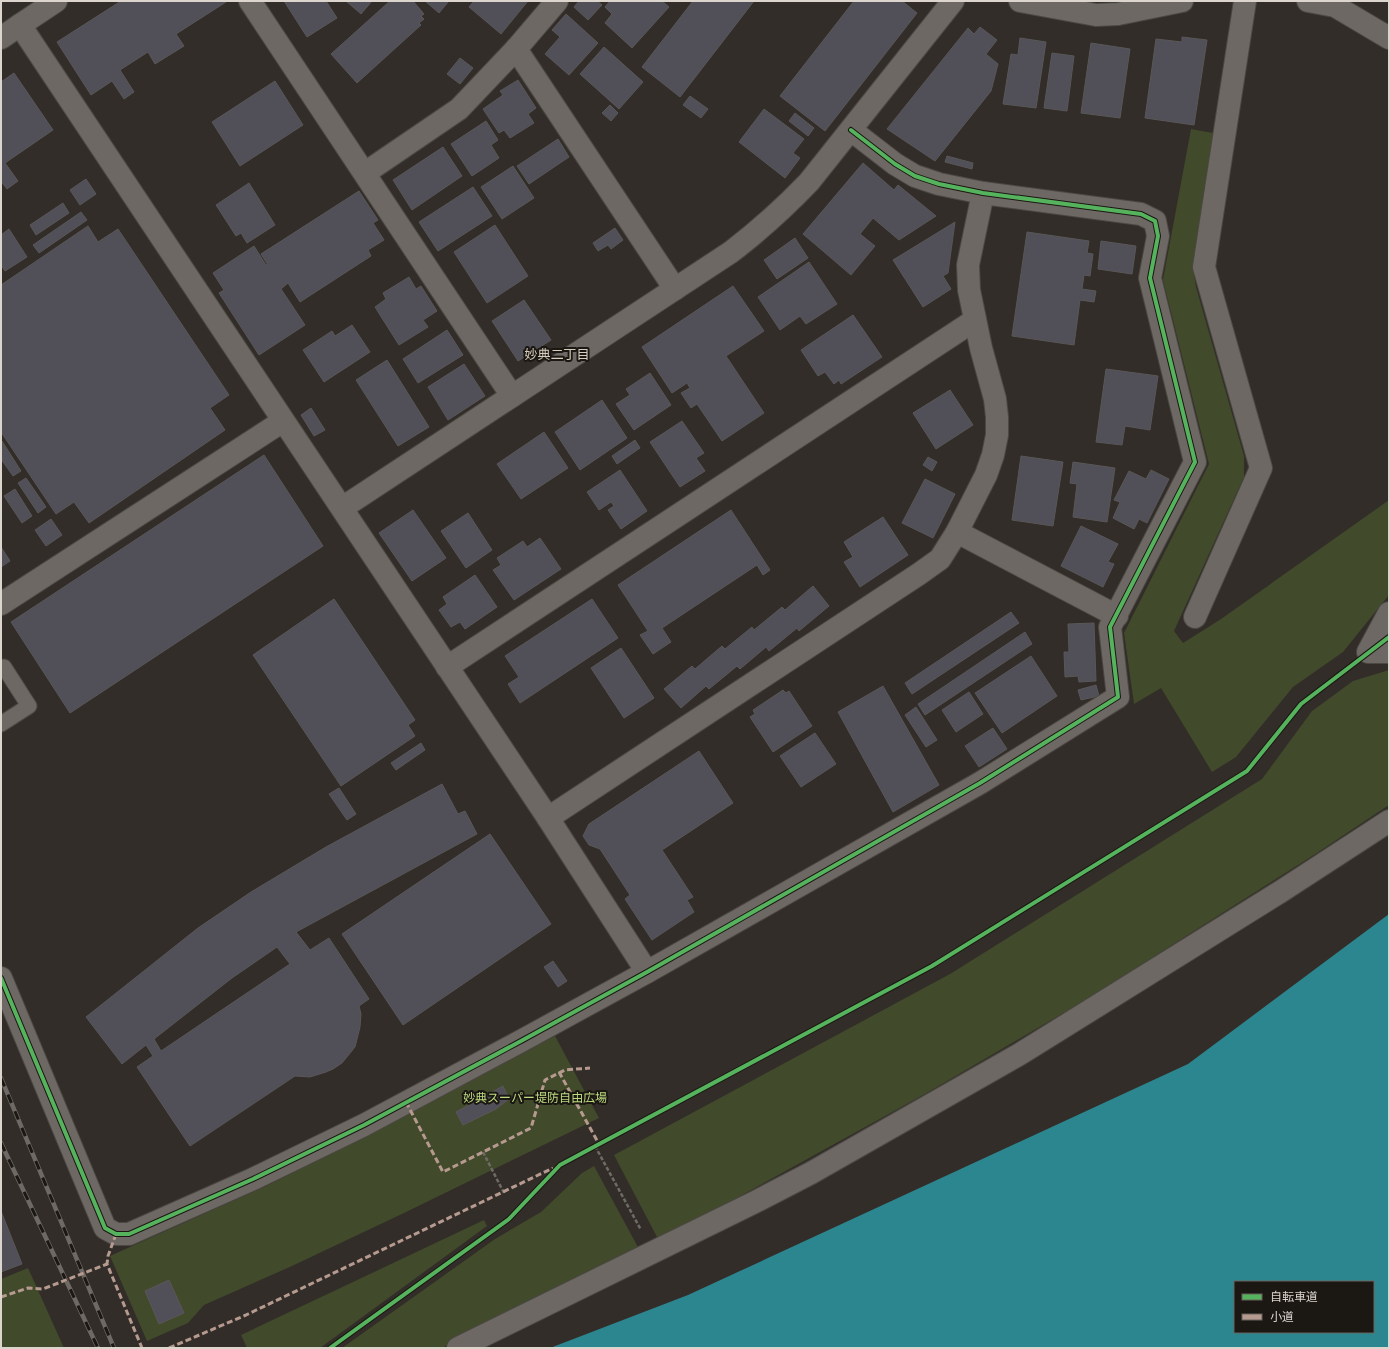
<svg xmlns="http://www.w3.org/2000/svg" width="1390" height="1349" font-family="'Varela Round','Noto Sans JP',sans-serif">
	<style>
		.green { fill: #414a2b }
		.water { fill: #2c868f; fill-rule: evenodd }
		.building { fill: #514f57; stroke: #595758; fill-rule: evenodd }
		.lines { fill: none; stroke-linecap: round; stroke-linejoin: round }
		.service-casing { stroke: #4c4843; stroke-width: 17 }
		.minor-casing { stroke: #4c4843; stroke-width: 24 }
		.tertiary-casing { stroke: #4c4843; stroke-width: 24 }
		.path { stroke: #6e6b67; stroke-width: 2.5; stroke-dasharray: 4 2; stroke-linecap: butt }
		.service { stroke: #6d6864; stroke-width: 15 }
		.minor { stroke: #6d6864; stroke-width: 22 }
		.tertiary { stroke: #6d6864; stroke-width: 22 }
		.rail-casing { stroke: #6e6965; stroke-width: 4.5 }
		.rail { stroke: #1b1712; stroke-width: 3; stroke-dasharray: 9; stroke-linecap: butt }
		.quiet { stroke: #b69a8f; stroke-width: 3; stroke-dasharray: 6 3; stroke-linecap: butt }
		.cycleway-casing { stroke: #1b1712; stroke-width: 6 }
		.cycleway { stroke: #56b35d; stroke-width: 4 }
		.labels { text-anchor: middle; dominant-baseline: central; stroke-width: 4; stroke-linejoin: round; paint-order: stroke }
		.park-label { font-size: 12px; fill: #bcda80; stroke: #1b1712 }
		.neighbourhood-label { font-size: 13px; fill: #d7cdbe; stroke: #1b1712 }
	</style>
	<rect width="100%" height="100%" fill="#322d28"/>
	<g class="green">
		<polygon points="1191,129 1213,133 1193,266 1196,287 1244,456 1244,477 1174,631 1183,643 1221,619 1389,500 1389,595 1343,652 1293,687 1236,757 1212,772 1161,688 1134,704 1124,633 1209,464 1163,280"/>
		<polygon points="1389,670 1389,805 1317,853 1084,1001 925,1094 735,1199 658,1239 614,1155 950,974 1262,779 1312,711 1353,681"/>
		<polygon points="555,1036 599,1118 404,1213 292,1266 204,1305 188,1323 147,1341 110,1256 266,1186 371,1133"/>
		<polygon points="594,1166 639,1249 564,1289 442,1348 342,1348 495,1239 541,1212 582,1173"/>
		<polygon points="484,1220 487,1226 320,1348 247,1348 241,1335"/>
		<polygon points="28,1268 64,1348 1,1348 1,1279"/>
	</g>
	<path class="water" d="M1389,914v434h-839l138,-53 500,-231zM1235,1282h138v50h-138z"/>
	<g class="building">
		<polygon points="121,1 225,1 226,2 176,34 184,46 155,64 148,52 120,70 134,92 124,99 112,81 91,95 57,42"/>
		<polygon points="284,1 326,1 337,18 307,37"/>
		<polygon points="346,1 372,1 361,14"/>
		<polygon points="390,1 413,1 424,14 421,16 424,19 419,23 421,25 357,83 331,54"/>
		<polygon points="425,1 449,1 439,13"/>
		<polygon points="474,1 528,1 501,34 469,7"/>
		<polygon points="579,1 597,1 602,5 588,20 574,7"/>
		<polygon points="610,1 662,1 669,7 632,48 605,23 612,14 605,7"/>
		<polygon points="693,1 754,1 680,97 642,67"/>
		<polygon points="854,1 902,1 917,13 825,131 780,96"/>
		<polygon points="566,14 598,43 569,75 545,54 560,37 552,30"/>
		<polygon points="980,27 997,40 986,54 998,64 991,91 935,161 887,129 968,28 974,34"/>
		<polygon points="1182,37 1207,40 1194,125 1145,118 1156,39 1182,42"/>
		<polygon points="1020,38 1046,42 1036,108 1003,104 1011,54 1018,55"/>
		<polygon points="1091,43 1130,49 1120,118 1081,113"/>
		<polygon points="604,47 643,82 619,109 580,74"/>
		<polygon points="1052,53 1074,56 1067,111 1044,108"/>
		<polygon points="460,58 473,68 460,84 447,74"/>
		<polygon points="14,73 53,130 5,163 18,181 7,189 1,181 1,82"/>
		<polygon points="518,80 536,108 528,114 534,123 510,138 504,130 499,133 483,109 503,95 500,91"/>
		<polygon points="275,81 303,125 240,166 212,122"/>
		<polygon points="690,96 708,109 701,118 683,105"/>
		<polygon points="610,105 618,113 611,121 602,113"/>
		<polygon points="764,109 804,139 793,153 800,158 785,178 739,142"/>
		<polygon points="795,113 814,128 808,136 789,121"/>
		<polygon points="486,121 498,140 491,145 499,158 472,176 451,144"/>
		<polygon points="558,139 569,157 529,184 517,166"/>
		<polygon points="443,147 462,176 412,210 393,180"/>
		<polygon points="947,156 973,163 972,169 945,162"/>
		<polygon points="863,163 894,190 898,185 936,216 899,240 873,218 860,234 875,246 851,275 803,234"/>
		<polygon points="513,166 534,198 502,219 481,187"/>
		<polygon points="86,179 96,194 80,205 70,190"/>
		<polygon points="249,183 275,225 247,243 241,233 236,236 216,205"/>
		<polygon points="473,187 492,216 438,251 419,222"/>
		<polygon points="359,191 378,220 373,223 384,240 368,250 371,256 300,302 288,283 281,289 305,325 259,355 219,293 224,290 213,273 254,246 266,265 268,265 261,254"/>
		<polygon points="63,203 69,213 36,235 30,225"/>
		<polygon points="81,212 87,220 39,253 33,245"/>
		<polygon points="955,222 948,273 943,276 951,289 923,307 893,260"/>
		<polygon points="495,225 528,276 487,303 454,252"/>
		<polygon points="88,226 98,242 118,229 229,395 210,408 225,430 89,523 74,502 56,514 1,432 1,285"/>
		<polygon points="615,228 623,240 611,249 608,245 598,251 593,243"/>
		<polygon points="9,229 27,257 5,271 1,265 1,235"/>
		<polygon points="1027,232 1089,241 1087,253 1093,254 1090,276 1084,275 1082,289 1096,291 1094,302 1080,300 1074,345 1012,336"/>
		<polygon points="795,238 808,258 777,279 764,260"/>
		<polygon points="1101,241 1136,246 1132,274 1098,269"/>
		<polygon points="809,262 837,304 806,324 800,316 780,330 758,297"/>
		<polygon points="409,277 416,289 421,286 437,311 423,320 428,327 399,345 375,307 386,299 383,293"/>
		<polygon points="733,286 764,331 726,356 764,413 722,441 697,404 691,408 681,393 690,388 687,383 672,393 642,347"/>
		<polygon points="524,300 551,340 518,361 492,321"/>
		<polygon points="853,315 882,357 841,384 839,380 834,384 825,372 818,376 801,350"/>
		<polygon points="352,325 370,352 324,382 303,350 332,331 335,336"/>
		<polygon points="447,330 463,355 418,383 403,359"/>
		<polygon points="387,360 429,427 398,446 356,380"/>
		<polygon points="464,364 485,396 448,420 428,387"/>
		<polygon points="1106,369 1158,376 1150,430 1125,426 1122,445 1096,442"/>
		<polygon points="650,373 671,405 634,430 616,404 630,395 626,389"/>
		<polygon points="950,390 973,425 936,449 913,413"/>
		<polygon points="602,400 627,438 580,470 555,432"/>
		<polygon points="311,408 325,430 314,436 301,415"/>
		<polygon points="682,421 704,453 696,458 705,471 680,487 650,442"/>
		<polygon points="544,432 568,468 521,499 497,464"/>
		<polygon points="635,440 640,448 617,464 612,456"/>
		<polygon points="2,441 21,471 13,476 1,459"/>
		<polygon points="264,455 323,546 70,713 11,622"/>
		<polygon points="1021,456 1063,462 1053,526 1012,520"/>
		<polygon points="928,457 937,462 932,471 923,465"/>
		<polygon points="1073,462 1115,468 1107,522 1073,517 1077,484 1070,483"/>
		<polygon points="620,470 647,511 621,529 608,510 614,506 611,502 599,510 587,492"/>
		<polygon points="1151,470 1169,479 1147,523 1139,519 1134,529 1113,518 1120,502 1114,500 1129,471 1146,479"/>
		<polygon points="26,478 46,507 38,513 18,483"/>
		<polygon points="925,479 955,494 933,538 902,523"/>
		<polygon points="15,489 32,516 22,523 4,496"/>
		<polygon points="413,510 446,558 412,581 379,533"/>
		<polygon points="731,510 770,570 763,575 757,565 662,628 671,642 653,654 640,635 648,631 618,585"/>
		<polygon points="468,513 492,550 466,568 441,531"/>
		<polygon points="883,517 908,555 860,587 844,562 853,557 844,542"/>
		<polygon points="51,519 62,535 46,546 35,530"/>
		<polygon points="1081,526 1118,544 1108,562 1114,564 1103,587 1061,566"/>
		<polygon points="540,538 561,569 514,600 493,570 501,565 497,558 523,541 527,547"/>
		<polygon points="1,547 10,561 1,567"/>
		<polygon points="475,575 497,607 465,629 460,622 451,627 439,610 447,604 443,597"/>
		<polygon points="813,586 829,606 799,631 797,628 769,651 766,647 740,669 737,666 709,689 706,686 681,708 664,689 692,666 695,669 722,646 725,649 752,627 754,630 782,607 785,610"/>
		<polygon points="334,599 415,720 408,725 415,736 341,786 253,655"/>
		<polygon points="592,599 618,638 520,703 508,684 519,677 505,656"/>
		<polygon points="1011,612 1019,623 912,694 905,683"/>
		<polygon points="1094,623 1096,681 1079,682 1078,676 1065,677 1064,652 1069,652 1068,624"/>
		<polygon points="1025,632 1032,644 925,715 918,704"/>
		<polygon points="621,648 654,698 624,718 591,668"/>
		<polygon points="1031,656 1057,696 1002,733 975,693"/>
		<polygon points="1096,685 1099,696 1081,700 1078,690"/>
		<polygon points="883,686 939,785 893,812 838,712"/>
		<polygon points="783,690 786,693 789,691 812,726 773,752 750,717 755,714 753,710"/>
		<polygon points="969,692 983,714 956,732 942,710"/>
		<polygon points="916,707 937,740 926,747 905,715"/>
		<polygon points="993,728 1007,749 979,767 965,746"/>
		<polygon points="815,733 836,764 801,787 780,756"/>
		<polygon points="421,743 425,750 396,770 391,763"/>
		<polygon points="699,751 733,803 662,850 693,897 687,900 694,912 652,940 625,899 630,895 600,849 589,845 583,836 589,824"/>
		<path d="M442,784l16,30 7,-3 12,23 -181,98 14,18 19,-12 40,61 -10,7 2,8 -1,13 -5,20 -13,16 -9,6 -7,3 -16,5 -15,-1 -105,70 -53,-79 16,-11 -7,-11 -24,19 -36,-47 112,-89 53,-36 75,-45zM277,947l13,17 -129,87 -7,-12 78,-61z"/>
		<polygon points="339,788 356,814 347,820 329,794"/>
		<polygon points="490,834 551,924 403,1025 342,934"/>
		<polygon points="553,961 567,981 558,987 544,967"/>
		<polygon points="503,1086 509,1099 496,1109 463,1125 456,1112"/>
		<polygon points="1,1211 22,1264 1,1272"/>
		<polygon points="169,1280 184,1313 159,1324 145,1291"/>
	</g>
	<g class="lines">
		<defs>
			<polyline id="service" points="1,669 4,667 29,706 1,724"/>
			<g id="minor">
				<polyline points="56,1 20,25 548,818 647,972"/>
				<polyline points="250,1 512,396"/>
				<polyline points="1020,1 1096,15 1118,14 1182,1"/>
				<polyline points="1308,1 1335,6 1389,38"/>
				<polyline points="516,49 675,289"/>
				<polyline points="365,173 459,109 516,49 557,1"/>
				<path d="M342,508l389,-256c29,-22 53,-44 78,-70l144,-181"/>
				<polyline points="957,532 1117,616"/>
				<polyline points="1,604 283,421"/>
				<polyline points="1389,613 1368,652 1389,652"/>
				<polyline points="1195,617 1261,468 1204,267 1245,1"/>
				<polyline points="447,667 975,320"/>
				<polyline points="548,818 919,574 940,559 957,532 986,475 993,455 997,435 997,417 995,399 981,348 969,290 968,265 983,193"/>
				<polyline points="1,978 105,1228 116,1234 129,1234 253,1179 364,1125 521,1041 647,972 980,783 1118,697 1110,627 1195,462 1150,278 1158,236 1155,221 1141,214 983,193 939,184 915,176 895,164 851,130"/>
				<polyline points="458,1348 755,1202 811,1173 1020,1054 1280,892 1389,821"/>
			</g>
			<polyline id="tertiary" points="1,38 20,25"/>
		</defs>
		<use href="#service" class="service-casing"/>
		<use href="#minor" class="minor-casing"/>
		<use href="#tertiary" class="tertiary-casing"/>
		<g class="path">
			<polyline points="595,1146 641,1230"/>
			<polyline points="483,1152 504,1193"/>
			<polyline points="330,1348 509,1219 560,1165 932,966 1247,771 1301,704 1349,667"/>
		</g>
		<use href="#service" class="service"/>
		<use href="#minor" class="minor"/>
		<use href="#tertiary" class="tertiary"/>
		<defs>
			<g id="rail">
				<polyline points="1,1078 114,1348"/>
				<polyline points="1,1143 98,1348"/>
			</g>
		</defs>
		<use href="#rail" class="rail-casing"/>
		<use href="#rail" class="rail"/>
		<g class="quiet">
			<polyline points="559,1072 599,1144"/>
			<polyline points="406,1102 443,1172 531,1128 545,1080 565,1070 590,1068"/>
			<polyline points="116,1234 108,1256 107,1264 142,1348"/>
			<polyline points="1,1297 28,1288 43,1289 107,1264"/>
			<polyline points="169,1348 246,1315 553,1168"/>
		</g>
		<defs>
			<g id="cycleway">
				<polyline points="1,978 105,1228 116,1234 129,1234 253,1179 364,1125 521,1041 647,972 980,783 1118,697 1110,627 1195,462 1150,278 1158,236 1155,221 1141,214 983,193 939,184 915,176 895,164 851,130"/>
				<polyline points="330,1348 509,1219 560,1165 932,966 1247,771 1301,704 1389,637"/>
			</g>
		</defs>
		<use href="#cycleway" class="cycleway-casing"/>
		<use href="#cycleway" class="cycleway"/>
	</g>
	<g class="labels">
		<g class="park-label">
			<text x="535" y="1098">妙典スーパー堤防自由広場</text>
		</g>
		<g class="neighbourhood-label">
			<text x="557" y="355">妙典二丁目</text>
		</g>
	</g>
	<rect width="1390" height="1349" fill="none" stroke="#dbd5ce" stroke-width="4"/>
	<rect x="1234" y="1281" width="140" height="52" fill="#1b1712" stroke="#68635d"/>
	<rect x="1242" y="1294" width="20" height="6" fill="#56b35d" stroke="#68635d"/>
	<text x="1270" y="1301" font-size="12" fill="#dbd5ce">自転車道</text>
	<rect x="1242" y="1314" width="20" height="6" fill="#b69a8f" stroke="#68635d"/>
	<text x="1270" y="1321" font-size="12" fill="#dbd5ce">小道</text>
</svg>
